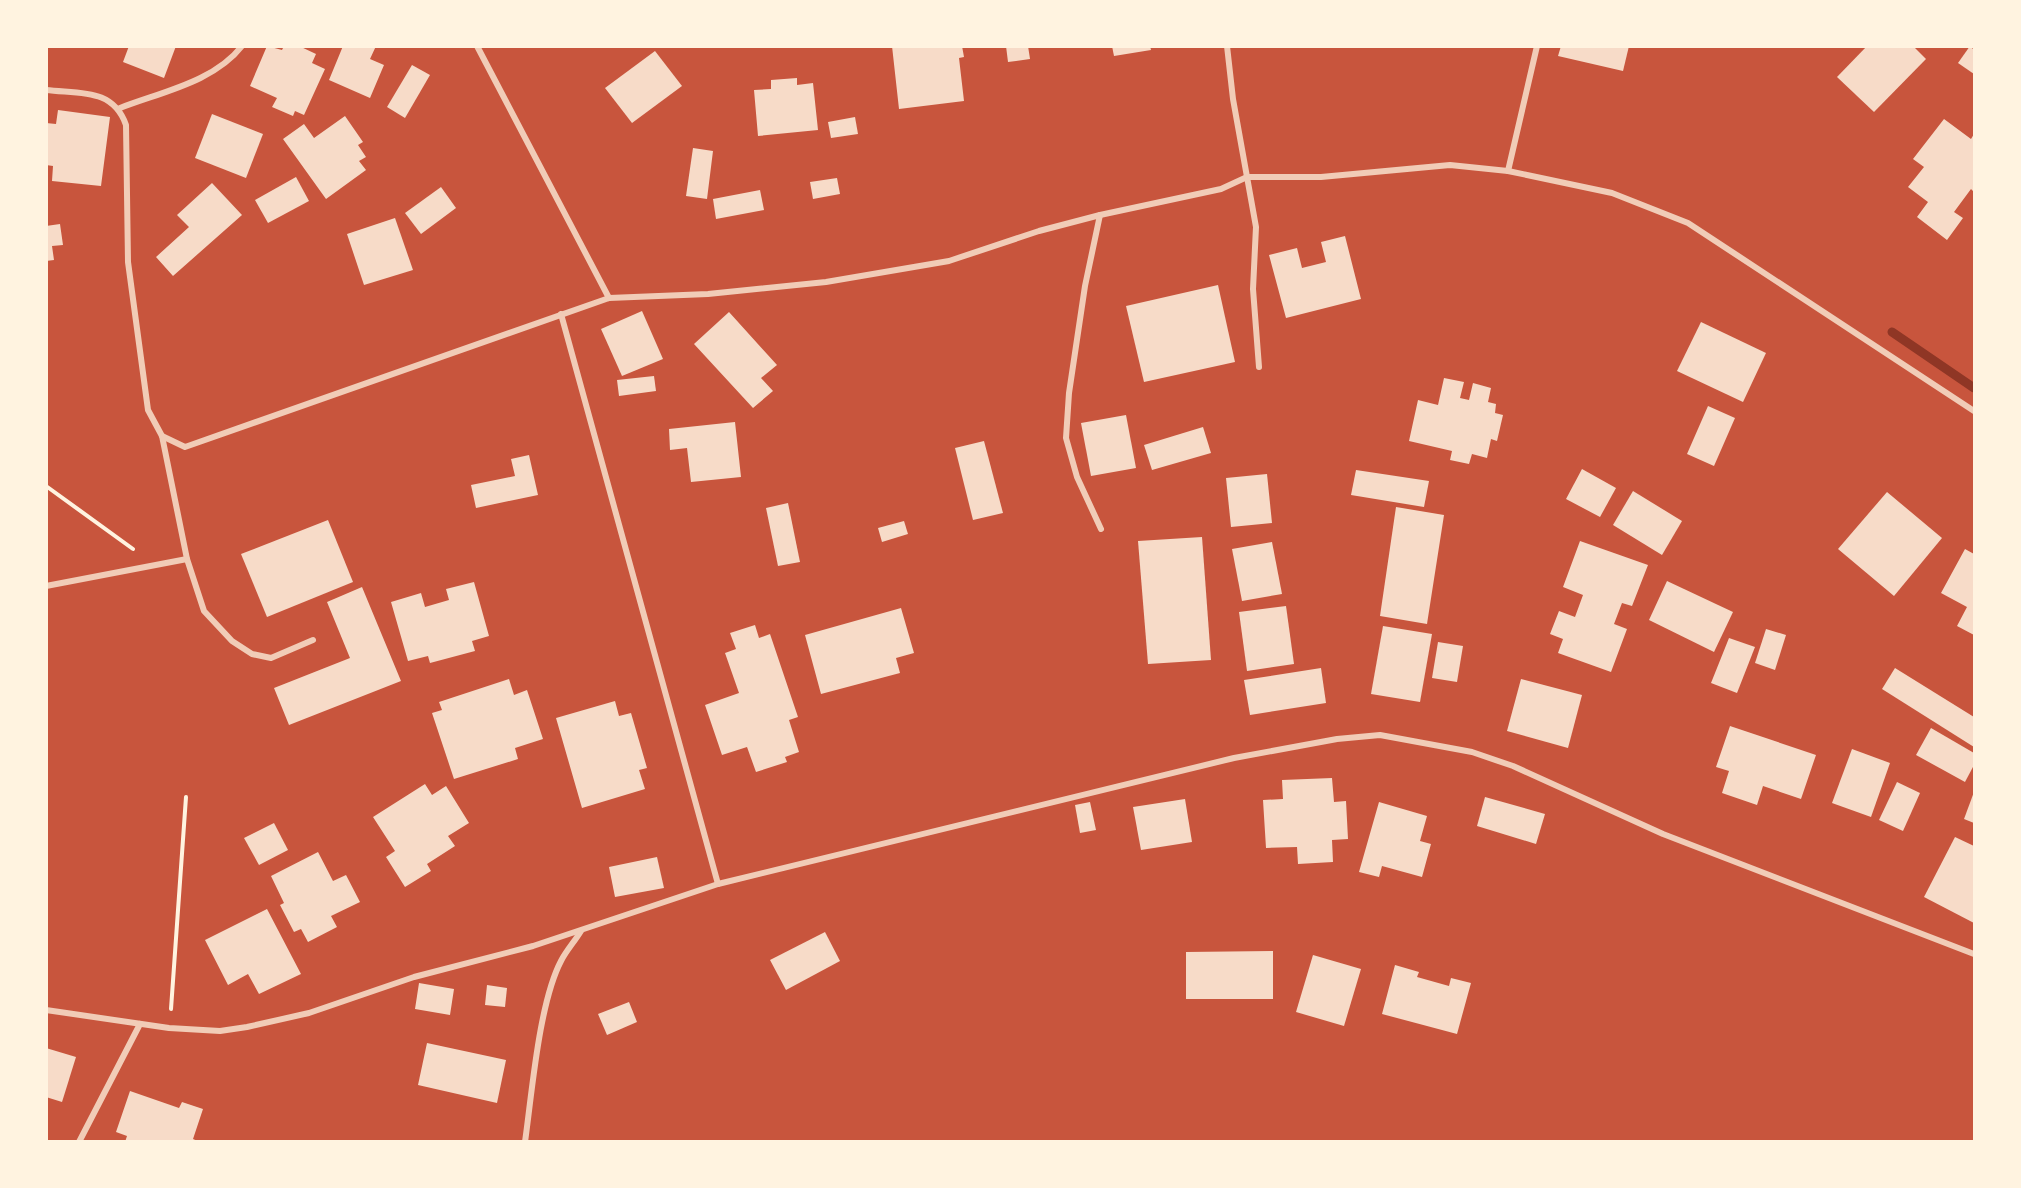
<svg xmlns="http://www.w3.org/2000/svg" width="2021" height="1188" font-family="'IBM Plex Sans',sans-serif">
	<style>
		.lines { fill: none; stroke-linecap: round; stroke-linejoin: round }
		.stream { stroke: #8f3625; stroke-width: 9 }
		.building { fill: #f7dbc8 }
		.path { stroke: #fff3e0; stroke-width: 4 }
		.minor { stroke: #f1ccb7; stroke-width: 6 }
	</style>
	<rect width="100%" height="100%" fill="#c8553d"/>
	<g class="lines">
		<polyline class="stream" points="1892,332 1974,388"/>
	</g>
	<g class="building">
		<polygon points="129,46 176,46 164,78 123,62"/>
		<polygon points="267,46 282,50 284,46 299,46 316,54 312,63 325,69 304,115 295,111 293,116 272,107 277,98 250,86"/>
		<polygon points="343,46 376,46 370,59 384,65 370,98 329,80"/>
		<polygon points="892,46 962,46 964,57 959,58 964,101 899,109"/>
		<polygon points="1006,46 1028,46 1030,59 1008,62"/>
		<polygon points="1112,46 1150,46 1151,50 1114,56"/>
		<polygon points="1561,46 1629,46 1623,71 1558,56"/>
		<polygon points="1867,46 1913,46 1926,59 1874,112 1837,77"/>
		<polygon points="1970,46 1974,50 1974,74 1958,63"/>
		<polygon points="655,51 682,86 632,123 605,88"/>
		<polygon points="412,65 430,75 405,118 387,107"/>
		<polygon points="797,78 797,85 813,83 818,130 758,136 754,90 771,89 771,80"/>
		<polygon points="58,110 110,117 101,186 52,181 53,166 46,165 46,123 56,124"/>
		<polygon points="212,114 263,134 246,178 195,158"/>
		<polygon points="345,116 363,142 358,145 366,157 359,161 366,170 326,199 283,139 304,124 314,138"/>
		<polygon points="855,117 858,134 831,138 828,122"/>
		<polygon points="1944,119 1971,139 1974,134 1974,192 1971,189 1954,212 1963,218 1947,240 1917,217 1928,202 1908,187 1924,167 1913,159"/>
		<polygon points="693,148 713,151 707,199 686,196"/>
		<polygon points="296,177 309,201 268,223 255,200"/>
		<polygon points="837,178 840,194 813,199 810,182"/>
		<polygon points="212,183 242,215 173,276 156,257 189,227 177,215"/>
		<polygon points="441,187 456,208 421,234 405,213"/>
		<polygon points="760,190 764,210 716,219 713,199"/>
		<polygon points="395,218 413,270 364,285 347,234"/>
		<polygon points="60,224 63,245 52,246 54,260 46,261 46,226"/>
		<polygon points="1345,236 1361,299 1286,318 1269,255 1297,248 1302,268 1326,262 1321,242"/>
		<polygon points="1218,285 1235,362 1144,382 1126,306"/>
		<polygon points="642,311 663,359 622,376 601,329"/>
		<polygon points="729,312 777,365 761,378 773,391 753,408 694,344"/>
		<polygon points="1701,322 1766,353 1743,402 1677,371"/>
		<polygon points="654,376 656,391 619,396 617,380"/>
		<polygon points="1444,378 1464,382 1460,398 1469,400 1473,383 1491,388 1488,402 1496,404 1495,413 1503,415 1497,441 1491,439 1487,458 1472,454 1469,464 1450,460 1452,451 1409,441 1418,400 1438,405"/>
		<polygon points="1708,406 1735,418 1714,466 1687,454"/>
		<polygon points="1126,415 1136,468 1091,476 1081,423"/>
		<polygon points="735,422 741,477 691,482 687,448 670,450 669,429"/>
		<polygon points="1203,427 1211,453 1152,470 1144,445"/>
		<polygon points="984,441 1003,513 973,520 955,448"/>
		<polygon points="529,455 538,495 476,508 471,485 515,476 511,459"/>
		<polygon points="1582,469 1616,488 1600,517 1566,499"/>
		<polygon points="1356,470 1429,481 1424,507 1351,495"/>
		<polygon points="1267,474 1272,523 1231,527 1226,478"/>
		<polygon points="1633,491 1682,521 1662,555 1613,525"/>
		<polygon points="1887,492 1942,538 1894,596 1838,549"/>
		<polygon points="788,503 800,562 778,566 766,508"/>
		<polygon points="1396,507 1444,515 1427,624 1380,616"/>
		<polygon points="328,520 353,582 267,617 241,554"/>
		<polygon points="904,521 908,534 882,542 878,528"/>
		<polygon points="1202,537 1211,660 1148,664 1138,541"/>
		<polygon points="1580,541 1648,565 1632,606 1622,603 1614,624 1627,629 1611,672 1558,653 1563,639 1550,634 1559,611 1575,617 1583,595 1563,587"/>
		<polygon points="1272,542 1282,594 1242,601 1232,549"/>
		<polygon points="1965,549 1974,554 1974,635 1957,626 1967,607 1941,593"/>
		<polygon points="1667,581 1733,612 1714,652 1649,620"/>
		<polygon points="474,582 489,636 472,641 475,651 430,663 428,656 408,661 391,602 421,593 425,607 449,600 446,589"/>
		<polygon points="362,587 401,681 289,725 274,688 350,658 327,602"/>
		<polygon points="1286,606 1294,664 1247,671 1239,612"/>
		<polygon points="901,608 914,653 896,658 900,673 821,694 805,635"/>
		<polygon points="755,625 759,638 770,634 798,717 789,720 799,752 785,757 787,762 756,772 747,747 722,755 705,705 739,693 725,653 736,649 730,633"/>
		<polygon points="1383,626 1432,634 1420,702 1371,694"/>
		<polygon points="1766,629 1786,635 1775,670 1755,663"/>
		<polygon points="1729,638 1755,647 1737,693 1711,683"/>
		<polygon points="1438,642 1463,646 1457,682 1432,678"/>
		<polygon points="1321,668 1326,703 1250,715 1244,680"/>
		<polygon points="1895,668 1974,717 1974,747 1882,689"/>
		<polygon points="509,679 514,695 527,690 543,739 515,748 518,759 454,779 432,713 442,710 439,702"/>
		<polygon points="1521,679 1582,695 1568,748 1507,731"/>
		<polygon points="615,701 619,716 631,713 647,768 639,770 645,789 582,808 556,718"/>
		<polygon points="1730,726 1816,755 1801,799 1763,786 1757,805 1722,793 1729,771 1716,767"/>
		<polygon points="1931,728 1974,753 1974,765 1965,782 1916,755"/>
		<polygon points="1852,749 1890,763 1871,817 1832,803"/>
		<polygon points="1332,778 1334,802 1346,801 1348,839 1332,840 1333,862 1298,864 1297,847 1266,848 1263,800 1283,799 1282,780"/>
		<polygon points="1897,782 1920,793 1903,831 1879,820"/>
		<polygon points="425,784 432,795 446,786 469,823 448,836 455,846 427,864 431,871 405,887 386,857 395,851 373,817"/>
		<polygon points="1974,792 1974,823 1964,819"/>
		<polygon points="1485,797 1545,814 1536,844 1477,826"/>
		<polygon points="1185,799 1192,842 1141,850 1133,807"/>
		<polygon points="1090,802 1096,830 1080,833 1075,805"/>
		<polygon points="1379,802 1427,816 1420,841 1431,844 1422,877 1382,866 1379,877 1359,872"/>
		<polygon points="274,823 288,850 259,865 244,838"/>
		<polygon points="1955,837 1974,846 1974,923 1924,897"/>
		<polygon points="318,852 333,881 346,875 360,902 331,916 337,927 308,942 301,929 294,932 280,905 284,903 271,876"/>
		<polygon points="657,857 664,888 615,897 609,867"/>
		<polygon points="267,909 301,974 259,994 248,974 228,985 205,940"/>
		<polygon points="825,932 840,961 786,990 770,960"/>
		<polygon points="1273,951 1273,999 1186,999 1186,952"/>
		<polygon points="1313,955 1361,969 1344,1026 1296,1012"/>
		<polygon points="1395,965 1419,972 1417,977 1449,986 1451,978 1471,983 1457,1034 1382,1014"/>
		<polygon points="419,983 454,989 450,1015 415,1009"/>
		<polygon points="487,985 507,988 505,1007 485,1005"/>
		<polygon points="629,1002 637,1022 607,1035 598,1014"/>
		<polygon points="427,1043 506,1060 497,1103 418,1085"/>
		<polygon points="46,1048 76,1057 62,1102 46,1097"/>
		<polygon points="130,1091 179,1108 182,1102 203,1109 193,1139 200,1142 125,1142 127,1136 116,1132"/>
	</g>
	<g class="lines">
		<g class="path">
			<polyline points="46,486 133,549"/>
			<polyline points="171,1009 186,797"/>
		</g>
		<g class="minor">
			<polyline points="477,46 609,298"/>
			<polyline points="1227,46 1233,99 1256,227 1253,289 1259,367"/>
			<path d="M46,90c34,4 67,-2 80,35l2,137 20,148 14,26 25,123 17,52 28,30 20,13 19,4 42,-18"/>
			<path d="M120,108c41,-16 94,-26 122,-62"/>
			<polyline points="1508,171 1537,46"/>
			<polyline points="1100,215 1085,286 1069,393 1066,438 1077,477 1101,529"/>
			<polyline points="561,314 718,884"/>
			<polyline points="162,436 185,447 609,298 708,294 826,282 949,261 1039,231 1100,215 1221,189 1247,177 1321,177 1450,165 1508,171 1612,193 1688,223 1974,411"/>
			<polyline points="46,586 187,559"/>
			<polyline points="46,1010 169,1028 220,1031 247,1027 309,1013 414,977 533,946 718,884 1234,758 1337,739 1380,735 1472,752 1513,766 1663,834 1974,954"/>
			<polyline points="79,1142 140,1024"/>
			<path d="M525,1142c7,-49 14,-139 36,-181 5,-10 14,-20 20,-30"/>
		</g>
	</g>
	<rect width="2021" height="1188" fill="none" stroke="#fff3e0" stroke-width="96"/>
</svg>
